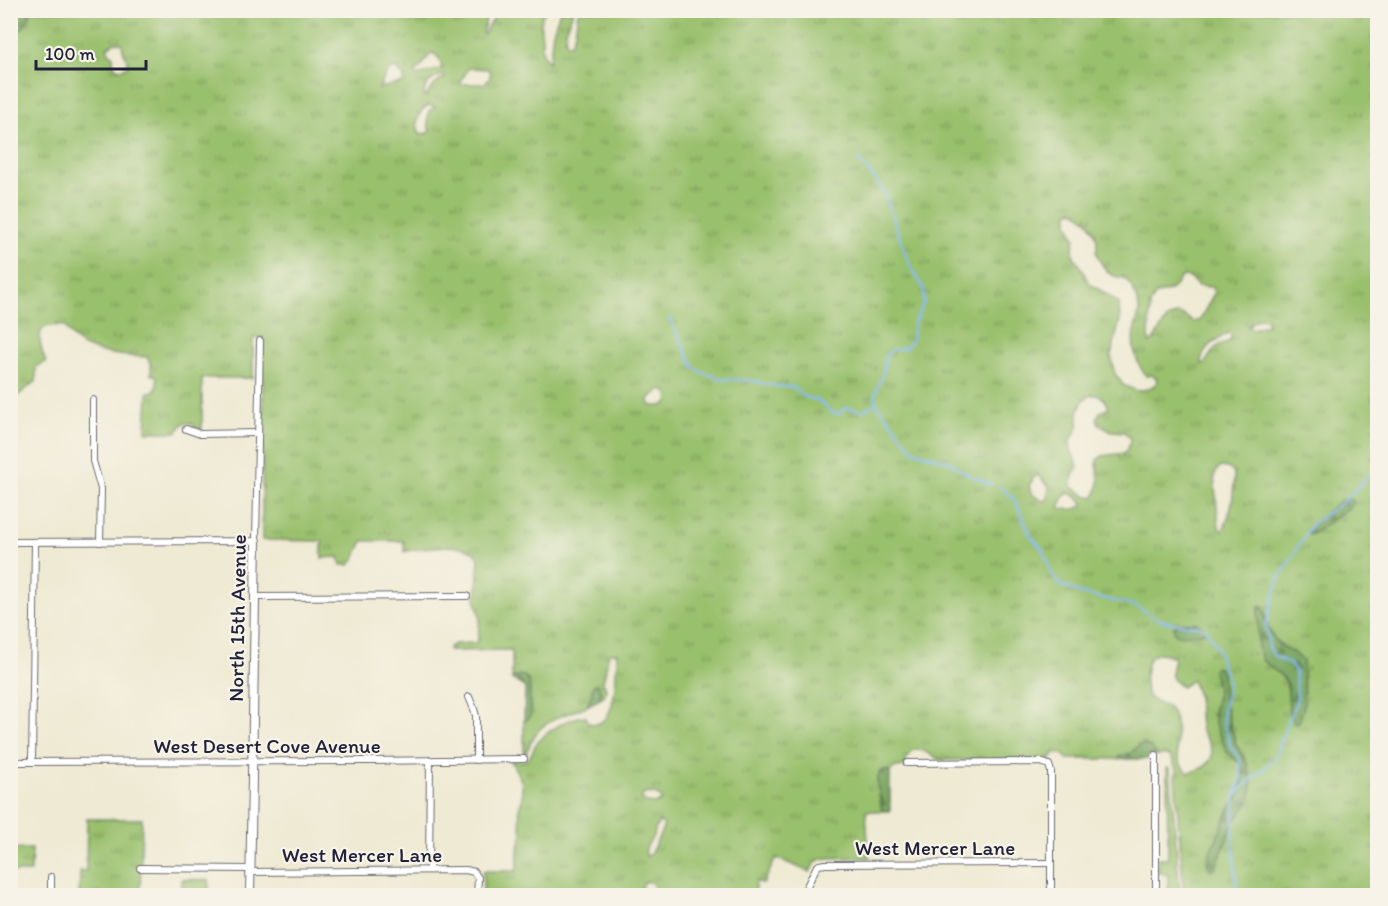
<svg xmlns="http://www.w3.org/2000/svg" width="1388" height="906" font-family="Itim,sans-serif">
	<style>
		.grass { fill: url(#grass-tufts); stroke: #5e7154; stroke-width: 1.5; fill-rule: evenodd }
		.forest { fill: url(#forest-firs); stroke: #4e644e; stroke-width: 1.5 }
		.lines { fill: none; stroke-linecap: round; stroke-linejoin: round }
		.stream { stroke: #88baf5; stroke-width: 2 }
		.street-casing { stroke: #6a6870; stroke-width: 8 }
		.secondary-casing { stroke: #6a6870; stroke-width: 10 }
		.street { stroke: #fff; stroke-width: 6 }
		.secondary { stroke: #fff; stroke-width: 8 }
		.labels { text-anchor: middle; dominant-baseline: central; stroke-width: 4.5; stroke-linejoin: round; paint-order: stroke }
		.street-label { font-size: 21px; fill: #22223b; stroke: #f7f3e8 }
	</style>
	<defs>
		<pattern id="grass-tufts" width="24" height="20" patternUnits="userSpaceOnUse" patternTransform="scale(1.5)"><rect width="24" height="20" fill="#99c06c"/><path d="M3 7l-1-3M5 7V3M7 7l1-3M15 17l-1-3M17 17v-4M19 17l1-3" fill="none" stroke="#7c9c5a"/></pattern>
		<pattern id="forest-firs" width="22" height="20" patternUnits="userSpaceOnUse" patternTransform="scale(1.5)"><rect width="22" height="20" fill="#7aa660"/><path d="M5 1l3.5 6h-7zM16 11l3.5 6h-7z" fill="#648750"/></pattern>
	</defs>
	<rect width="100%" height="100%" fill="#f7f3e8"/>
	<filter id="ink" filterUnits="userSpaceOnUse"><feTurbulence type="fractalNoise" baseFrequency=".0167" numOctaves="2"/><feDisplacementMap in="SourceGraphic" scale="12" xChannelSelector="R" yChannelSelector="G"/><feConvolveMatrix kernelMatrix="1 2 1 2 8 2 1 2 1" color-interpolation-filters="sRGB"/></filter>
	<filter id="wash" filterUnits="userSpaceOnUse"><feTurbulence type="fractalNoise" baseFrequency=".008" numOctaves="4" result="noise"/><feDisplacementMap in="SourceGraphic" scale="24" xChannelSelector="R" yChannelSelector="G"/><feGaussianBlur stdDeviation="1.35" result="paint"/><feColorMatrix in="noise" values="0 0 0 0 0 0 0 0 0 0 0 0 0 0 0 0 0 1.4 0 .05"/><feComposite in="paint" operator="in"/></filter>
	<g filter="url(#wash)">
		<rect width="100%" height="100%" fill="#efead3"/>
		<g class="grass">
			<path d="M546,10c-8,10 -5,17 -4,29 0,11 -1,15 7,23l4,-30 7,-21h14c-6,10 -11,21 -7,33h3c7,-8 5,-22 9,-34l798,1 1,255 -2,2 2,3 -1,624h-148l-2,-5 -9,-1 -1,6h-33l-9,-119 2,-4 -6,-15 -4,-2h-10l-19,-9 -7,7 -11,3 -1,3h-52l-4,-5 -9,-1 -3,6 -111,1c-9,-4 -18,-13 -27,-10l-7,10v6l-10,1 -6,4 -7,-1 -6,11 5,30h-16l3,47c-11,0 -42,-2 -50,2 -5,2 -7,8 -9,12l-34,-14 -13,26 -7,-3 -2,14h-104l4,-3c1,-7 0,-8 -7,-11l-4,2 -3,12h-157v-24h33l2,-7v-13l4,-16 -3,-27 3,-8v-18l-11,-21c4,0 11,1 15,-1 5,-2 7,-11 10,-16 9,-12 35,-28 50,-28l1,6c31,14 29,-52 30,-69h-8l-6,29 3,6 -2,9 -4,2 1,-5 -8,-8 -2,11 -4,9c-15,6 -33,11 -46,22 -7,6 -11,16 -15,25l-2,1v-32c10,-8 6,-11 6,-21 -1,-12 2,-13 -4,-24h-11l-3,2v-29l-64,1 1,-4 6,-3 20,-1 3,-3 2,-25 -4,-13 3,-44c-10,-19 -57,-10 -75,-6v-11h-41l-7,15 -6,9h-9l-2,-8 -17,1v-17l-60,-1 1,-202h-10v40h-51v52l-7,-3 -4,-4h-7l-8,9h-30l2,-40 7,-1c2,-5 4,-12 0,-16h-4v-10l-4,-8c-20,-1 -54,-2 -71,-16 -4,-4 -8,-10 -12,-15 -6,0 -15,-2 -20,2 -8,6 -2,26 2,34l-10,5v15c-10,5 -16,14 -25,18l-1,-360 20,-24v-5h456l2,2 -6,20 2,1 5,-10 4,-4 3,-9h26v1zM115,42l7,1c0,11 6,12 6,23l-6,3 -6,-1 -3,-5v-7l-4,-4 -2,-5zM432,53c7,2 10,10 9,16l-24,7 -2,-2 1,-3c9,-6 10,-15 16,-18zM395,68l9,9v6l-25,5 9,-17zM470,68l18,1 2,4v5l-7,6h-21l-2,-2c2,-5 6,-7 7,-12zM444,75l1,2c-7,4 -16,13 -19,20l-2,-1c-1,-11 9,-19 20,-21zM429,105l6,2 -6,4c-2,8 -2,13 1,21l-7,2 -3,-1c-6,-9 -1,-24 9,-28zM1072,209c16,7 29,26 24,43 3,8 9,19 16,23 4,3 10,1 13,4 7,5 11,18 13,25 3,10 -2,18 -4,28 -3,15 3,32 12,44l6,-1 5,4 -1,5 -8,5 -11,2 -14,-6 -9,-13 -3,-17 9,-35 -1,-17 -31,-21 -6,-14 -8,-11 -1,-8 2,-11 -7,-16v-8zM1184,276l5,1 9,9 14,1 2,6 -14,27 -7,2 -10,-7 -6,-1 -10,5 -15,23 -3,1 1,-38 6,-11c13,-2 18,-4 24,-16zM1263,318l5,2 -1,4c-5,3 -14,6 -19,3 3,-6 9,-8 15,-9zM1228,333l4,3c-4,9 -5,5 -13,9 -6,4 -10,12 -14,18l-3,1c-3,-14 15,-25 26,-31zM662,389l5,4 2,4 -1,5 -6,4h-10c-9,-9 4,-10 7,-16zM1090,395h9l6,5 4,8 -9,4 -3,6 2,6 13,7 12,1 7,7 -6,14 -23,3 -5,4c0,16 6,21 -3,37l-9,-2 -13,-8 1,-12 5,-9 -7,-16 -1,-8 8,-15v-15l5,-11zM1221,467l7,1 6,5c0,24 -2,35 -11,58l-4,-3 -5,-52 4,-7zM1038,475l11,12 -2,13 -5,1 -11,-8 -2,-7 5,-9zM1067,492l7,3 9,8v2c-5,5 -18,6 -24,2zM1264,608c3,28 10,34 33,47l-8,58c-1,-34 0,-32 -27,-53zM1159,653l8,1 7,4c-3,14 -6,20 8,29l10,-7 6,16 2,32 9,15 3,9 -1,7 -7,8 -15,6c-20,-13 -8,-37 -15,-56 -5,-17 -22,-11 -27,-23 -4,-11 -2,-27 3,-37zM1213,671l9,2 2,27 4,15 8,29 10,17 6,21 -1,15 -6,11 -11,13 -18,46 -8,-1 2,-14 11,-22 8,-21 9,-11 5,-23 -2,-12 -14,-11 -11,-25 -3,-14 4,-16v-11zM647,793l11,2 4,5 -7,4 -9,-1 -4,-4v-3zM660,821l4,4c-3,10 -10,20 -14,30l-4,1c-2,-9 3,-12 7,-20 2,-6 3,-10 7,-15z"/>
			<polygon points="1167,768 1168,768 1170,770 1180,895 1168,895 1168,875 1158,872 1158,858 1168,858"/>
			<polygon points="87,819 142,819 140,895 79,896 80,871 86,871"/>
			<polygon points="11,849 32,849 31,872 11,872"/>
			<polygon points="182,879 209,880 209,895 182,895"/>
		</g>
		<g class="forest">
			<path d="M13,11h17c0,12 -9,19 -18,27z"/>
			<polygon points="1347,499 1354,501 1350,507 1314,533 1309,535 1307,531 1313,523 1342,500"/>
			<polygon points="1260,605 1264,608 1266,625 1278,644 1297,655 1303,661 1304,706 1299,722 1294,723 1289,713 1288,685 1283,677 1262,660 1258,646 1258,610"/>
			<polygon points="1179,623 1197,623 1202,626 1205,632 1197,634 1177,635 1174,632 1174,627"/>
			<polygon points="1215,667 1219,668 1222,673 1224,700 1228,715 1236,744 1246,761 1252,782 1251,797 1245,808 1234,821 1216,867 1211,870 1208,866 1207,862 1210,852 1221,830 1229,809 1238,798 1243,775 1241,764 1227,752 1216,727 1213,713 1217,697 1217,686 1213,671"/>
			<path d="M519,675l7,2c6,11 3,13 4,24 0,10 4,13 -6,21l1,-34 -13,-9z"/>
			<polygon points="595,684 599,686 601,694 600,699 587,706 591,697 593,686"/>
			<polygon points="1143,744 1151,747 1157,755 1148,755 1148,759 1119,759 1120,756 1131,753 1138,746"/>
			<polygon points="883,770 890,771 890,811 882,811 877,781 879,773"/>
		</g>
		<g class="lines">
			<g class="stream">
				<polyline points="857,159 875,179 885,194 909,264 924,289 924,303 914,323 912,341 905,348 892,350 886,355 883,373 875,395 876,403 912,449 924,454 948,461 973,478 980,479 985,483 992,484"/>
				<polyline points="669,318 694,367 699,371 722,379 756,381 768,385 792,387 805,397 818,400 832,413 840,414 843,409 849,408 858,410"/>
				<polyline points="862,411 875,404"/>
				<polyline points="999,486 1014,499 1031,536 1043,550 1053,576 1059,584 1082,594 1134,605 1157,619 1171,623 1200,626 1207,631 1218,649 1222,666 1228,680 1228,689 1223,709 1223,720 1230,745 1240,760 1241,779 1235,795 1233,838 1237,896"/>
				<polyline points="1237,793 1274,759 1278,752 1287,722 1296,704 1297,696 1295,670 1290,664 1274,656 1269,647 1266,624 1279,578 1293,556 1312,524 1345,500 1378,466"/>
			</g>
		</g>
	</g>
	<g filter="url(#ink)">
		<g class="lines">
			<defs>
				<g id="street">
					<polyline points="93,400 93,461 101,489 100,542"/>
					<polyline points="186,429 200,434 258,433"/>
					<polyline points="10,542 256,541 260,341"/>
					<polyline points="255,597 467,596"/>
					<polyline points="469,697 474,709 476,716 476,760"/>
					<polyline points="10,762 371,761 524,759"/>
					<polyline points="32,762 35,542"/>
					<polyline points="907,763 1041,762 1049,765 1051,772 1051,896"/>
					<polyline points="140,868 250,869"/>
					<polyline points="429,870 430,761"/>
					<polyline points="250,872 466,870 474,872 478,878 477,896"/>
					<polyline points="51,877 51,896"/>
					<polyline points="802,896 816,868 819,865 825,864 1051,863"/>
					<polyline points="1156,896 1156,755"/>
				</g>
				<polyline id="secondary" points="250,896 256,541"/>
			</defs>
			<use href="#street" class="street-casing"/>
			<use href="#secondary" class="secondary-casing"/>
			<use href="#street" class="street"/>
			<use href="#secondary" class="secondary"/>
		</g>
	</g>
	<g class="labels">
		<g class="street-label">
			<text transform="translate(237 618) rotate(-89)">North 15th Avenue</text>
			<text x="267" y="745">West Desert Cove Avenue</text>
			<text x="935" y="847">West Mercer Lane</text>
			<text x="362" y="854">West Mercer Lane</text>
		</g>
	</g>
	<rect width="1388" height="906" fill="none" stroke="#f7f3e8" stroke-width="36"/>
	<path d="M36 60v9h110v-9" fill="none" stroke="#22223b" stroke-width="3"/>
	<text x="45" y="60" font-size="18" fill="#22223b" stroke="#f7f3e8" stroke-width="4.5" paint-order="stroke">100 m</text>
</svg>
